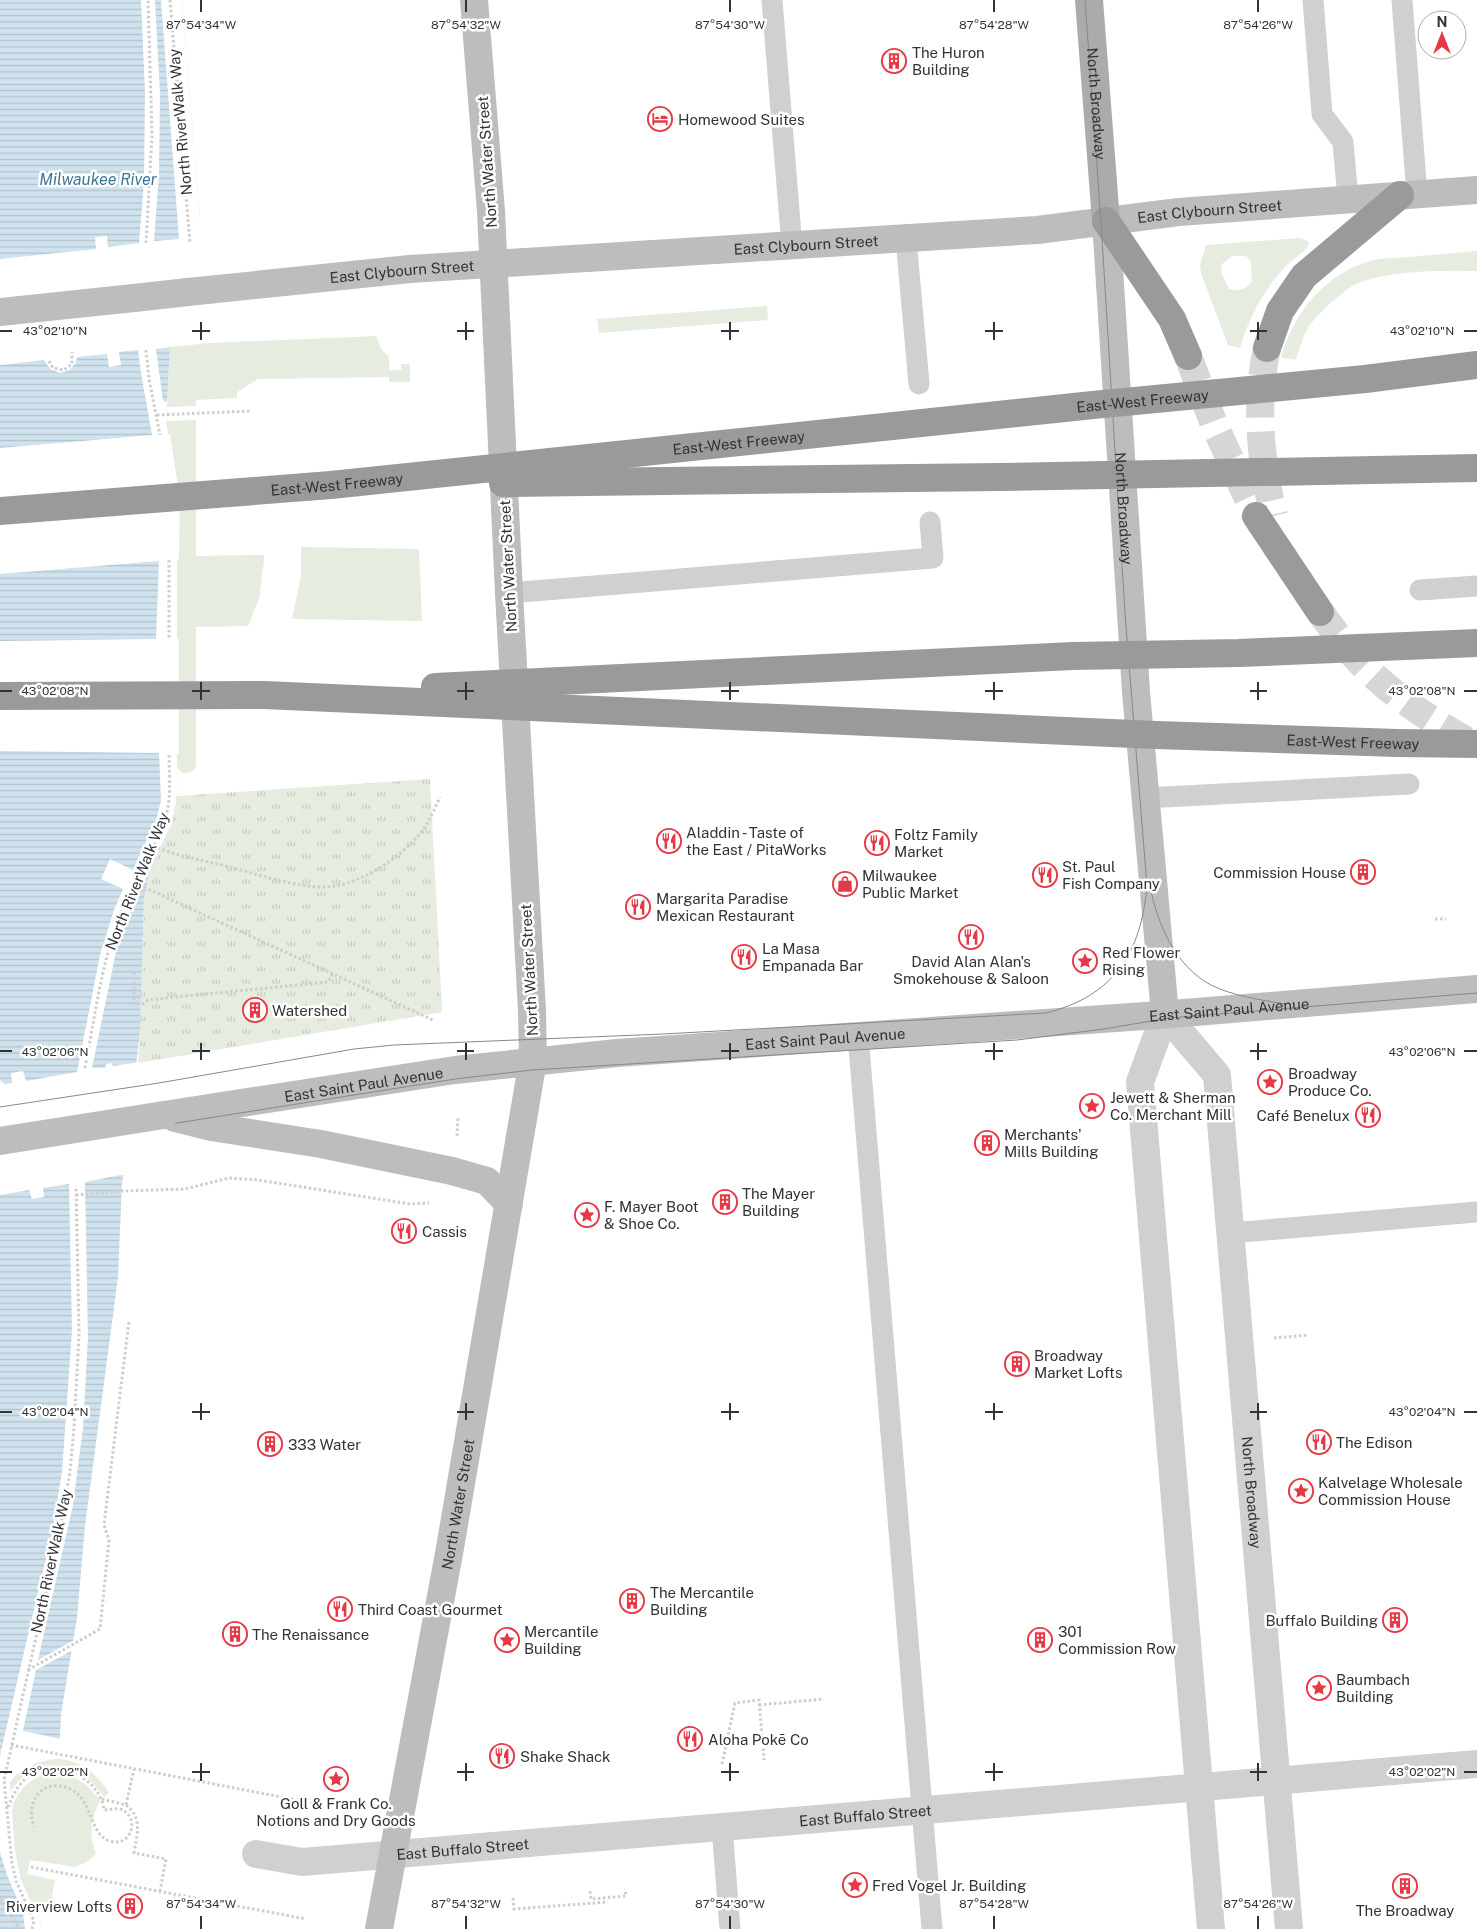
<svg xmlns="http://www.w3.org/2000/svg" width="1477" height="1929" font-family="'Public Sans',sans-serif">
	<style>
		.grass { fill: #e6ecdf; fill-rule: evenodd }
		.park { fill: url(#park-tufts) }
		.water { fill: url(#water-rules) }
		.pier { fill: #fff }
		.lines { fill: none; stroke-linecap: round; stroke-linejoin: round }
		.highway-tunnel { stroke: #d6d6d6; stroke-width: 28; stroke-dasharray: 28 14; stroke-linecap: butt }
		.path { stroke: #cdcdcd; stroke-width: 3; stroke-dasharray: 2.5 2.5; stroke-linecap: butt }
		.lane { stroke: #d0d0d0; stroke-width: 21 }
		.street { stroke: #d0d0d0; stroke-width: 28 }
		.secondary { stroke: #bdbdbd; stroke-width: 28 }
		.primary { stroke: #ababab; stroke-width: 28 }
		.highway { stroke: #9a9a9a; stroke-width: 28 }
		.tram { stroke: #888; stroke-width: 1 }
		.secondary-bridge { stroke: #bdbdbd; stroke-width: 28 }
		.highway-bridge { stroke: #9a9a9a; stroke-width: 28 }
		.ticks { fill: none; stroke: #333; stroke-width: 2 }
		.labels { text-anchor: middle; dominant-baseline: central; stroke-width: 5; stroke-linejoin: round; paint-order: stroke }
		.poi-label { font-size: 15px; fill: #333; stroke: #fff; text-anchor: start }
		.street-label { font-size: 15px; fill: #333; stroke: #fff }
		.water-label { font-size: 16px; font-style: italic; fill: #3f7597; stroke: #fff }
		.ticks-label { font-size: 12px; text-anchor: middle; fill: #333; stroke: #fff; stroke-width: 5; stroke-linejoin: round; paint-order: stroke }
	</style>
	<defs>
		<pattern id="park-tufts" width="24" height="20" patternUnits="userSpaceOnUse" patternTransform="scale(1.25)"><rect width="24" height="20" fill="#e6ecdf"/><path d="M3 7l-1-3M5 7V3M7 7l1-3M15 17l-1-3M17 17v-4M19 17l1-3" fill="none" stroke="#c6cbc0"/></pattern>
		<pattern id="water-rules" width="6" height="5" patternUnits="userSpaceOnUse" patternTransform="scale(1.25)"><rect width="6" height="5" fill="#cfe2ee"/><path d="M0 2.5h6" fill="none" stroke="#b2c2cd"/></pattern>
	</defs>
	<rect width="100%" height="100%" fill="#fff"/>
	<g class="grass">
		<path d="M1300,238l9,4 -1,5c-7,7 -16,13 -23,20 -22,24 -36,50 -45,81l-12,-3 -27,-72 -1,-8 6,-20zM1232,256h14l5,5 1,20c-6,8 -14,11 -23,8l-8,-16 1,-9z"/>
		<path d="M1477,251v20c-34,-1 -95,-1 -125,15 -9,6 -18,14 -27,22 -6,6 -15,15 -19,23 -4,9 -7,20 -11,29l-14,-3c13,-45 46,-86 93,-97 11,-2 23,-2 35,-3 22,-2 45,-4 68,-6z"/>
		<polygon points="767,306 768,320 599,333 597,319"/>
		<polygon points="376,336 381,349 389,357 389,370 401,370 401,364 410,364 410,382 389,382 389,377 258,379 237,392 237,398 196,400 196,406 167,407 170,347 210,343"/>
		<path d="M196,420v136l68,-1v5l-5,39 -11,27 -52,1v140c-6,8 -14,9 -19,0v-268l-11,-78z"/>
		<polygon points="301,547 419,549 422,621 292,619 301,576"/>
		<path d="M61,1759c22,3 37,16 48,34l-5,4c-24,-36 -67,-45 -93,-6l-1,-9c12,-16 31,-23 51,-23z"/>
		<path d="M57,1773c13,2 23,6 33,15 4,5 5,8 11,11 -10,18 -13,35 -5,55l-11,9 -10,4 -45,-7 -3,14 28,6 -5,28 -18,-4c-4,-8 -9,-16 -12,-25 -4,-14 -11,-60 -7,-73 6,-20 24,-33 44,-33z"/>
	</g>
	<polygon class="park" points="430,779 442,1012 138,1063 140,1032 144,898 149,874 172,823 176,796"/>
	<polygon class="water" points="0,0 182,0 200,220 180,239 170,347 166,421 177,499 176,803 172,823 149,874 144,898 140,1032 122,1184 118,1277 85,1526 77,1618 61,1714 60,1739 23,1731 17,1774 10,1782 15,1849 21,1880 41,1924 40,1929 0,1929"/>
	<polygon class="pier" points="141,0 155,0 160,93 159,174 154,241 179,239 161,0 182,0 200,220 195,240 182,242 172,347 156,349 163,401 167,402 166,421 168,434 170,434 180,499 179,559 177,560 177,638 179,639 179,754 177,754 176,803 172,823 128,916 116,952 92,1068 105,1068 106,1064 111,1063 113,1066 140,1062 126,1174 85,1182 88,1338 83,1428 73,1505 38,1660 76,1639 75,1649 36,1670 23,1731 60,1739 59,1741 25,1734 20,1771 10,1782 15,1849 21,1880 41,1924 40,1929 25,1929 23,1913 7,1875 0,1852 0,1755 53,1528 62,1472 72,1330 69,1184 43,1188 44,1197 32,1199 29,1190 0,1195 0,1080 5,1084 12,1083 11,1073 23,1071 26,1081 77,1072 100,955 114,910 123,889 101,879 110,859 133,870 157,817 161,801 159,753 0,751 0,641 156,639 159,561 0,574 0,448 152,435 141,373 138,350 119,352 121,365 109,367 107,354 77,357 76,362 70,370 60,373 50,369 44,360 0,365 0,259 96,249 95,237 107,236 108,247 139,243 144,182 145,93"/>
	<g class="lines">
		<g class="highway-tunnel">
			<path d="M1267,348c-12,55 -7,114 7,168"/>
			<polyline points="1188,356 1214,424 1256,516"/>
			<path d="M1320,612c15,20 29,40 47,57 31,31 72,56 110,78"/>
		</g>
		<g class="path">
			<polyline points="170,0 190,244"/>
			<polyline points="146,243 152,136 148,0"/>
			<polyline points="146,350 149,379 160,435"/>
			<polyline points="49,361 53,368 64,370 72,364 72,352"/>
			<polyline points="157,415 252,411"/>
			<polyline points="169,560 169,639"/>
			<path d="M153,846c24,10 48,14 73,20 31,8 61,19 93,21 37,2 82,-29 104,-57 7,-10 12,-22 17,-33"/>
			<polyline points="135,883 433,1020"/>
			<polyline points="1435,919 1446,919"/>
			<polyline points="134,972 134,1004 143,1004 148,1000 176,997 328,982 333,974"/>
			<path d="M85,1068c9,-47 15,-94 30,-139 13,-39 45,-83 53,-122 3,-18 1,-37 1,-54"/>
			<polyline points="457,1136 458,1117"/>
			<polyline points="76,1195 122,1191 185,1189 229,1178 258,1180 410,1204 429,1203"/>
			<polyline points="1274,1338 1308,1335"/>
			<polyline points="28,1670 100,1629 109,1540 104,1525 129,1321"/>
			<polyline points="759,1705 824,1699"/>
			<polyline points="11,1745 328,1806"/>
			<polyline points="722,1764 735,1703 759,1700 764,1760"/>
			<polyline points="102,1799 126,1805 134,1769"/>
			<path d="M126,1805c17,13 11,30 8,48l32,6 -6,32"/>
			<path d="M8,1807c5,-13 12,-26 24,-33 28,-14 68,4 72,36 5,0 11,-2 16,-1 21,7 12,39 -10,32 -20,-5 -17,-40 -38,-51 -27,-14 -48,9 -38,37"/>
			<polyline points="31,1867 306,1919"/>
			<polyline points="590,1891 591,1899 626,1896 625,1889"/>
			<polyline points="513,1898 514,1909 608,1902"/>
			<polyline points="0,1899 20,1929"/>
			<polyline points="32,1929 34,1921 16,1881 12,1863 4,1780 60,1530 70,1472 74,1428 79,1335 76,1186"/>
		</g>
		<g class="lane">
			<polyline points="772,0 792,247"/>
			<polyline points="1313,0 1322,114 1343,142 1348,199"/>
			<polyline points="1402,0 1417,195"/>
			<polyline points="906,239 919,384"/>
			<polyline points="1420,590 1477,586"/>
			<polyline points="509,593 933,558 930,522"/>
			<polyline points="1146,798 1409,784"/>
			<polyline points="858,1035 932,1929"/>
			<polyline points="1230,1233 1477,1212"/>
			<polyline points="722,1827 730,1929"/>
		</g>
		<g class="street">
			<path id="s1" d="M1165,1014l52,61 72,854"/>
			<polyline points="1165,1014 1140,1082 1211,1929"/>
			<path id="s2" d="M256,1854l46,8 1175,-98"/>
		</g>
		<g class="secondary">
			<path id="s3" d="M1106,221l30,471 29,322"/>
			<path id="s4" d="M188,292l222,-23 627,-39 142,-18 298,-22"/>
			<polyline points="0,312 134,298"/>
			<path id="s5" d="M164,1115l291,-45 162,-17 542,-38 318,-26"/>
			<polyline points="175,1118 211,1127 321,1144 452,1171 487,1181 509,1204"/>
			<path id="s6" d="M379,1929l71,-381 83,-488 -1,-49 -23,-418 -18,-382 -17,-211"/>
		</g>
		<path class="primary" id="s7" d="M1089,0l17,221"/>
		<g class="highway">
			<polyline points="1106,221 1172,319 1188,356"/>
			<polyline points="1267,348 1280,311 1304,276 1400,195"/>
			<polyline points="1256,516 1320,612"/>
		</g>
		<g class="tram">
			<path d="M1150,886c7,37 25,80 61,99 22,11 50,15 74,19"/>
			<path d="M0,1107l159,-24 195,-34 40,-4 269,-11 383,-21c68,-17 95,-60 101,-127l-22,-272 -24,-392 -16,-222"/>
			<polyline points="0,1151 455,1079 532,1070 1017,1040 1104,1029 1169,1018 1477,993"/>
		</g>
		<g class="secondary-bridge">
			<polyline points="134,298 188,292"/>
			<polyline points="0,1141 164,1115"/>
		</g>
		<g class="highway-bridge">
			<polyline points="503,483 999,477 1477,468"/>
			<path id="s8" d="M0,511l331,-26 762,-80 272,-26 112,-14"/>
			<polyline points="435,687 1073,656 1239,653 1477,643"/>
			<path id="s9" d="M0,696l264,-1 892,40 241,8 80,1"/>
		</g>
	</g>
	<path class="ticks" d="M201,0v12M466,0v12M730,0v12M994,0v12M1258,0v12M201,322v18M466,322v18M730,322v18M994,322v18M1258,322v18M0,331h12M192,331h18M457,331h17M721,331h18M985,331h18M1250,331h17M1464,331h13M201,682v18M466,682v18M730,682v18M994,682v18M1258,682v18M0,691h12M192,691h18M457,691h17M721,691h18M985,691h18M1250,691h17M1464,691h13M201,1043v17M466,1043v17M730,1043v17M994,1043v17M1258,1043v17M0,1051h12M192,1051h18M457,1051h17M721,1051h18M985,1051h18M1250,1051h17M1464,1051h13M201,1403v17M466,1403v17M730,1403v17M994,1403v17M1258,1403v17M0,1412h12M192,1412h18M457,1412h17M721,1412h18M985,1412h18M1250,1412h17M1464,1412h13M201,1763v18M466,1763v18M730,1763v18M994,1763v18M1258,1763v18M0,1772h12M192,1772h18M457,1772h17M721,1772h18M985,1772h18M1250,1772h17M1464,1772h13M201,1916v13M466,1916v13M730,1916v13M994,1916v13M1258,1916v13"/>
	<defs>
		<symbol id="building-ring" viewBox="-11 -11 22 22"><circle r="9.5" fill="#fff" stroke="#e63946" stroke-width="1.5"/><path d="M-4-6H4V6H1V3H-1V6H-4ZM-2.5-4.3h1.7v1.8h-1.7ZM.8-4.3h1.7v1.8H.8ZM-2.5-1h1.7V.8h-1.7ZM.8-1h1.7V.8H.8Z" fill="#e63946"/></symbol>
		<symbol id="hotel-ring" viewBox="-11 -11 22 22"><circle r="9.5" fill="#fff" stroke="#e63946" stroke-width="1.5"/><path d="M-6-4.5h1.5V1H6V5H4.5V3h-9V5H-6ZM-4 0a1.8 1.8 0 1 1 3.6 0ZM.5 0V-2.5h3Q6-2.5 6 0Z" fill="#e63946"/></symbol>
		<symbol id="restaurant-ring" viewBox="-11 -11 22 22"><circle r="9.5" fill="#fff" stroke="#e63946" stroke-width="1.5"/><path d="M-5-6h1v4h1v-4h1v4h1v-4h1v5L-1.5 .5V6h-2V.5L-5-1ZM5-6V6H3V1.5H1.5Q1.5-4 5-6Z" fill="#e63946"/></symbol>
		<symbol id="shop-ring" viewBox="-11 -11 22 22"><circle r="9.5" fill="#fff" stroke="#e63946" stroke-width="1.5"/><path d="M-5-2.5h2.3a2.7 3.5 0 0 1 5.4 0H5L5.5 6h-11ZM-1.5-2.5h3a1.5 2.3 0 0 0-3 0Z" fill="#e63946"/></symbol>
		<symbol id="sight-ring" viewBox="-11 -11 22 22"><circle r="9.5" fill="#fff" stroke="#e63946" stroke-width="1.5"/><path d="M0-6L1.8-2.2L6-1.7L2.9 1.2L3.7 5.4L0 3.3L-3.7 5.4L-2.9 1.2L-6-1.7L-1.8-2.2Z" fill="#e63946"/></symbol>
	</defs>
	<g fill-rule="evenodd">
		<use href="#building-ring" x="880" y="47" width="28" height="28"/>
		<use href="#hotel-ring" x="646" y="105" width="28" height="28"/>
		<use href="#restaurant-ring" x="655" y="827" width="28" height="28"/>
		<use href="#restaurant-ring" x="863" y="829" width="28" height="28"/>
		<use href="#building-ring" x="1349" y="858" width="28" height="28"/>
		<use href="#restaurant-ring" x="1031" y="861" width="28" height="28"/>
		<use href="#shop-ring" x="831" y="870" width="28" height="28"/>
		<use href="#restaurant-ring" x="624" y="893" width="28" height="28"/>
		<use href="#restaurant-ring" x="957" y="923" width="28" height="28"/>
		<use href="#restaurant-ring" x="730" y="943" width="28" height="28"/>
		<use href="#sight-ring" x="1071" y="947" width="28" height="28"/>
		<use href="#building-ring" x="241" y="996" width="28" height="28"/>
		<use href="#sight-ring" x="1256" y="1068" width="28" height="28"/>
		<use href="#sight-ring" x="1078" y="1092" width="28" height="28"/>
		<use href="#restaurant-ring" x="1354" y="1101" width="28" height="28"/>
		<use href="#building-ring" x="973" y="1129" width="28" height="28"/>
		<use href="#building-ring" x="711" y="1188" width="28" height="28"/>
		<use href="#sight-ring" x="573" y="1201" width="28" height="28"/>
		<use href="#restaurant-ring" x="390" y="1217" width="28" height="28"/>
		<use href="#building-ring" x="1003" y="1350" width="28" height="28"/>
		<use href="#restaurant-ring" x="1305" y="1428" width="28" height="28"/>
		<use href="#building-ring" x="256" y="1430" width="28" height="28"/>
		<use href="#sight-ring" x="1287" y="1477" width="28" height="28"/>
		<use href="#building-ring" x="618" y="1587" width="28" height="28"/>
		<use href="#restaurant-ring" x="326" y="1595" width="28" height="28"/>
		<use href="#building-ring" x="1381" y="1606" width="28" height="28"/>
		<use href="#building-ring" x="221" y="1620" width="28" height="28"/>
		<use href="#sight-ring" x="493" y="1626" width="28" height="28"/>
		<use href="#building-ring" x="1026" y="1626" width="28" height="28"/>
		<use href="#sight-ring" x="1305" y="1674" width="28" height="28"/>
		<use href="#restaurant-ring" x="676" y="1725" width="28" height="28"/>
		<use href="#restaurant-ring" x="488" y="1742" width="28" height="28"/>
		<use href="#sight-ring" x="322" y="1765" width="28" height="28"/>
		<use href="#sight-ring" x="841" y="1871" width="28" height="28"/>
		<use href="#building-ring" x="1391" y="1872" width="28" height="28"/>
		<use href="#building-ring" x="116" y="1892" width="28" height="28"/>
	</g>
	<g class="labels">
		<g class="poi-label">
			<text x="912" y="52">The Huron<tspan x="912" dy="17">Building</tspan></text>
			<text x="678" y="119">Homewood Suites</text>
			<text x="686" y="832">Aladdin - Taste of<tspan x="686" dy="17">the East / PitaWorks</tspan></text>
			<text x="894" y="834">Foltz Family<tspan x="894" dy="17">Market</tspan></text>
			<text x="1062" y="866">St. Paul<tspan x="1062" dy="17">Fish Company</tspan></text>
			<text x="1346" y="872" text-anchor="end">Commission House</text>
			<text x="862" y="875">Milwaukee<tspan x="862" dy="17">Public Market</tspan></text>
			<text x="656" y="898">Margarita Paradise<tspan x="656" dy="17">Mexican Restaurant</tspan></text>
			<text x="762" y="948">La Masa<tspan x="762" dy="17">Empanada Bar</tspan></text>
			<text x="1102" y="952">Red Flower<tspan x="1102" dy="17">Rising</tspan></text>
			<text x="971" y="961" text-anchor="middle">David Alan Alan's<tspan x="971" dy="17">Smokehouse &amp; Saloon</tspan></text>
			<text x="272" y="1010">Watershed</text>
			<text x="1288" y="1073">Broadway<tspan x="1288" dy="17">Produce Co.</tspan></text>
			<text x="1110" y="1097">Jewett &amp; Sherman<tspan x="1110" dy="17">Co. Merchant Mill</tspan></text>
			<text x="1350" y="1115" text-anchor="end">Café Benelux</text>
			<text x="1004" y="1134">Merchants'<tspan x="1004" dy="17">Mills Building</tspan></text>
			<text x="742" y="1193">The Mayer<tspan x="742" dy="17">Building</tspan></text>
			<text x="604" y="1206">F. Mayer Boot<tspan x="604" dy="17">&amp; Shoe Co.</tspan></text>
			<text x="422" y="1231">Cassis</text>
			<text x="1034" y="1355">Broadway<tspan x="1034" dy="17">Market Lofts</tspan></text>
			<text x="1336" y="1442">The Edison</text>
			<text x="288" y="1444">333 Water</text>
			<text x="1318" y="1482">Kalvelage Wholesale<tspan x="1318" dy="17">Commission House</tspan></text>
			<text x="650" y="1592">The Mercantile<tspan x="650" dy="17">Building</tspan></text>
			<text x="358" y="1609">Third Coast Gourmet</text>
			<text x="1378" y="1620" text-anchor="end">Buffalo Building</text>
			<text x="524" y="1631">Mercantile<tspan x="524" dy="17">Building</tspan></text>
			<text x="1058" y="1631">301<tspan x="1058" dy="17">Commission Row</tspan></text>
			<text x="252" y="1634">The Renaissance</text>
			<text x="1336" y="1679">Baumbach<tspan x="1336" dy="17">Building</tspan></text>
			<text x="708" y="1739">Aloha Pokē Co</text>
			<text x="520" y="1756">Shake Shack</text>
			<text x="336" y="1803" text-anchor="middle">Goll &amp; Frank Co.<tspan x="336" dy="17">Notions and Dry Goods</tspan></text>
			<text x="872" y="1885">Fred Vogel Jr. Building</text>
			<text x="112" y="1906" text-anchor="end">Riverview Lofts</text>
			<text x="1405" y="1910" text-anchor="middle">The Broadway</text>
		</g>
		<g class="street-label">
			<text stroke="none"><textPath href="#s7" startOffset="104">North Broadway</textPath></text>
			<text transform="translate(180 122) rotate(-95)">North RiverWalk Way</text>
			<text transform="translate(487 162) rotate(-94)">North Water Street</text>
			<text stroke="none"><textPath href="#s4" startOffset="1025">East Clybourn Street</textPath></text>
			<text stroke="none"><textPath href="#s4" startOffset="620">East Clybourn Street</textPath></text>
			<text stroke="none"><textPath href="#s4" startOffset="215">East Clybourn Street</textPath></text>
			<text stroke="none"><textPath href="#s8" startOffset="1148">East-West Freeway</textPath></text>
			<text stroke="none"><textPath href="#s8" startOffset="742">East-West Freeway</textPath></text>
			<text stroke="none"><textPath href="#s8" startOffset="338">East-West Freeway</textPath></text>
			<text stroke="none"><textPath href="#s3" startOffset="288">North Broadway</textPath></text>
			<text transform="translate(508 566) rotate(-93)">North Water Street</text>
			<text stroke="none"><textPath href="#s9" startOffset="1354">East-West Freeway</textPath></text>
			<text transform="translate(137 881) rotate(-68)">North RiverWalk Way</text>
			<text transform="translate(529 970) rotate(-93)">North Water Street</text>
			<text stroke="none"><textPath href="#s5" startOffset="1071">East Saint Paul Avenue</textPath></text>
			<text stroke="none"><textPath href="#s5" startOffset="666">East Saint Paul Avenue</textPath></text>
			<text stroke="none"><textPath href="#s5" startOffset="202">East Saint Paul Avenue</textPath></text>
			<text stroke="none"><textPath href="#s1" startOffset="499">North Broadway</textPath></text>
			<text stroke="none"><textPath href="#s6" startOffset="432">North Water Street</textPath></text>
			<text transform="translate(51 1561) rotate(-78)">North RiverWalk Way</text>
			<text stroke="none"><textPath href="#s2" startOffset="612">East Buffalo Street</textPath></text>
			<text stroke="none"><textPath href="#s2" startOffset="208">East Buffalo Street</textPath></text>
		</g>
		<g class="water-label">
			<text x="98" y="179">Milwaukee River</text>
		</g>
	</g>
	<g class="ticks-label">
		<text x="201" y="29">87°54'34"W</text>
		<text x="466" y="29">87°54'32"W</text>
		<text x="730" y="29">87°54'30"W</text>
		<text x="994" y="29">87°54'28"W</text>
		<text x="1258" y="29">87°54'26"W</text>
		<text x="55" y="335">43°02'10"N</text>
		<text x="1422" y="335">43°02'10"N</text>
		<text x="55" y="695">43°02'08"N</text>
		<text x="1422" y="695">43°02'08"N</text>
		<text x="55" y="1056">43°02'06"N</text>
		<text x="1422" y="1056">43°02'06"N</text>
		<text x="55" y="1416">43°02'04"N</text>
		<text x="1422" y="1416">43°02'04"N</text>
		<text x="55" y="1776">43°02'02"N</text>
		<text x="1422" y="1776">43°02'02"N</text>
		<text x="201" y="1908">87°54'34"W</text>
		<text x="466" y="1908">87°54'32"W</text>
		<text x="730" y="1908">87°54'30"W</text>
		<text x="994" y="1908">87°54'28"W</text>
		<text x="1258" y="1908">87°54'26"W</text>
	</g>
	<g transform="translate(1442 35)"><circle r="24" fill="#ffffff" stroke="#adadad"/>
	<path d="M0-4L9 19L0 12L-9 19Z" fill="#e63946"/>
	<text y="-8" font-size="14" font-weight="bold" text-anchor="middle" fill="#333333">N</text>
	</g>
</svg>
